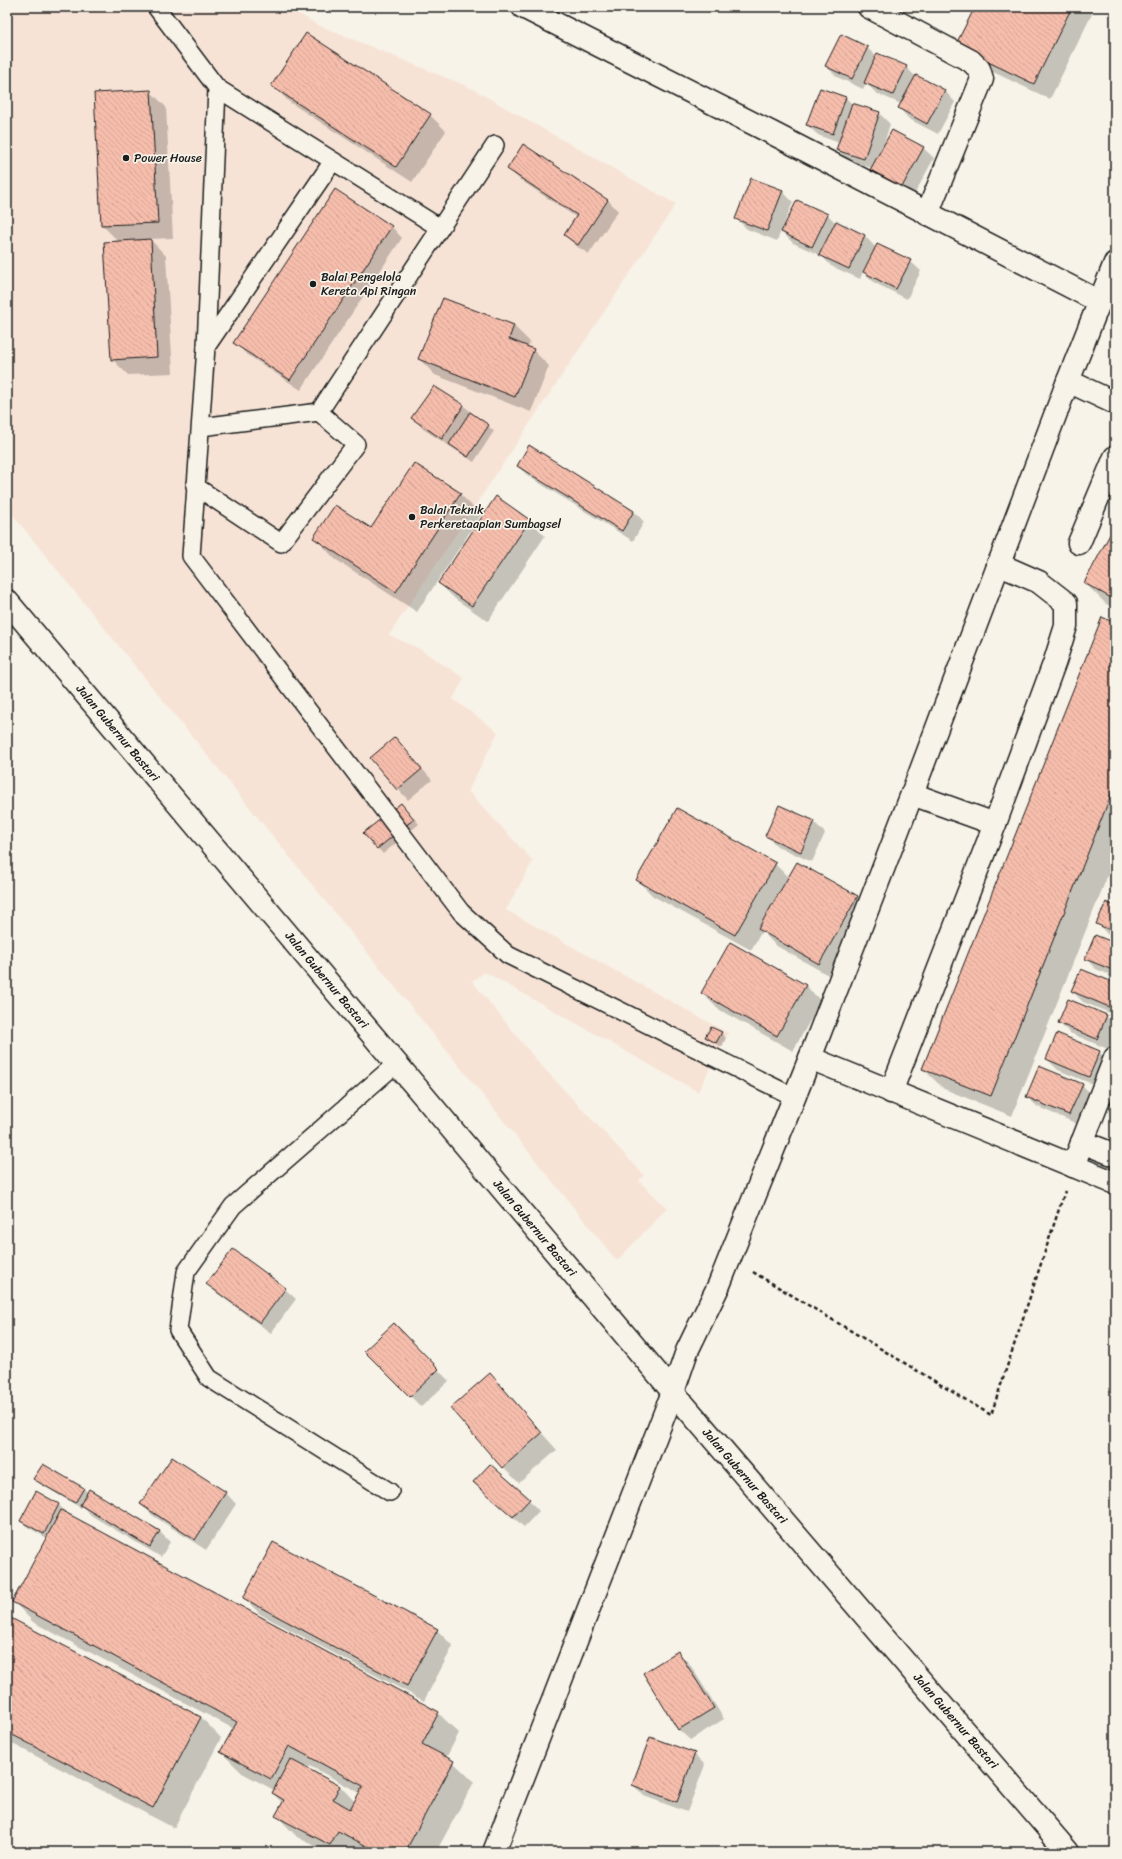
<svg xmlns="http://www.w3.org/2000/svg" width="1122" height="1859" font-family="Sriracha,sans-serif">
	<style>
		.built { fill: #f7e3d6 }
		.shadow { fill: #0003; fill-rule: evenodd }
		.building { fill: url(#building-back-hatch); stroke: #1c1c1c }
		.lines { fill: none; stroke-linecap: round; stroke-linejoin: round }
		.lane-casing { stroke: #1c1c1c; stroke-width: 20 }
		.street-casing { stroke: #1c1c1c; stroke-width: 25 }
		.secondary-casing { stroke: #1c1c1c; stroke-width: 25 }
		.highway-casing { stroke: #1c1c1c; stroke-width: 25 }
		.path { stroke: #1c1c1c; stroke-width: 2.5; stroke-dasharray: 4 3; stroke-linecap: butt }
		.lane { stroke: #f7f3e8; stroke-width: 17 }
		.street { stroke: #f7f3e8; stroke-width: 22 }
		.secondary { stroke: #f7f3e8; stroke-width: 22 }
		.highway { stroke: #f7f3e8; stroke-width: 22 }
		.poi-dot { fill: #1c1c1c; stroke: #f7f3e8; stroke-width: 1.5 }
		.labels { text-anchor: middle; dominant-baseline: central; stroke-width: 3.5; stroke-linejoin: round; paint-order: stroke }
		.poi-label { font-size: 12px; fill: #1c1c1c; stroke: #f7f3e8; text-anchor: start }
		.street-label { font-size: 12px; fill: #1c1c1c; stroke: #f7f3e8 }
	</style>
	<defs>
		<pattern id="building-back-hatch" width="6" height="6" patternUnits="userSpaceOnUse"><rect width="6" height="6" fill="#f6bdac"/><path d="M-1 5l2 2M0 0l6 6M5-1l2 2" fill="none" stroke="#d2a293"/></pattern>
	</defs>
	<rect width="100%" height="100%" fill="#f7f3e8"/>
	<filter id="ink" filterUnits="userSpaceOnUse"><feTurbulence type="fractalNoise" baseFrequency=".025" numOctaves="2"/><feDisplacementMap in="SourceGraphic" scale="8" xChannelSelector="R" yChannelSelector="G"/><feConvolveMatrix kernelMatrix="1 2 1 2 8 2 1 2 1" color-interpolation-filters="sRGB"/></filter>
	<g filter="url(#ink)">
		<polygon class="built" points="7,7 287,7 318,25 469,87 676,204 389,635 418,648 464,678 453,699 498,732 468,791 533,861 506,910 728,1033 698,1092 485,972 472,981 538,1062 644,1175 639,1181 667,1208 617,1261 7,508"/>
		<g class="shadow">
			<polygon points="976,7 1089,7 1093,12 1050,99 972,62"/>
			<polygon points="867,48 877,57 906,67 916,77 945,91 955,102 938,134 909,119 899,108 901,104 876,93 866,83 863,89 837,77 826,66"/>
			<polygon points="273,85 430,115 446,131 412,182 288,101"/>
			<polygon points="820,89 846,98 852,104 879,113 890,124 883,147 923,148 934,158 913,197 882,180 872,168 848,160 837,150 839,143 818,135 807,125"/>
			<polygon points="150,91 166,107 173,238 150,239 166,256 173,373 128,375 112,359 119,242 102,225 95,94"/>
			<polygon points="508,169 608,200 618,211 589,254 576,246 565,235 577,218 519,179"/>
			<polygon points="335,190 392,227 402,238 301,390 245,353 235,342"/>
			<polygon points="782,191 793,202 782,229 784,230 797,201 828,215 836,223 865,236 876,248 910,261 921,271 907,299 875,283 863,272 860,279 831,266 822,256 793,243 781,231 777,241 747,229 736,218"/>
			<polygon points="443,299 514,326 530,342 528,347 533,350 549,366 531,412 435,375 419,359"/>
			<polygon points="434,387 464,406 494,431 474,462 423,429 413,418"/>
			<polygon points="530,446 634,511 644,522 633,541 528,476 518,466"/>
			<polygon points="414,464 460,494 481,515 417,612 335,559 315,538 371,530"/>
			<polygon points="530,520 545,536 488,621 455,599 439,583"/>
			<polygon points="1115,527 1115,609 1106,604 1085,583"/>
			<polygon points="1115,624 1115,857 1012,1116 944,1089 923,1069"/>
			<polygon points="395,738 432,780 408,800 398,789"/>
			<polygon points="406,809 419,824 383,854 365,834"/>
			<polygon points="814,822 825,833 812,862 777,846 766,835"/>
			<polygon points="797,863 858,897 873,913 835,979 775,945 762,931 751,950 653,896 637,880 775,864 789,878"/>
			<polygon points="1115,879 1115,892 1111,888"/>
			<polygon points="1115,907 1115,937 1108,935 1098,924"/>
			<polygon points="1115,944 1115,977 1096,969 1086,959"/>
			<polygon points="1081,970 1115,984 1115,1015 1083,1002 1072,991"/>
			<polygon points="805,985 821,1001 793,1051 718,1009 702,993"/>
			<polygon points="1106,1016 1115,1025 1115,1032 1108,1049 1070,1033 1059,1023"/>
			<polygon points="721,1033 726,1038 722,1047 712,1042 706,1037"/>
			<polygon points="1099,1052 1110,1063 1100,1087 1058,1070 1047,1059"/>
			<polygon points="1082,1085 1093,1096 1080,1125 1038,1107 1027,1097"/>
			<polygon points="208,1284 285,1289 296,1299 271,1333 218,1294"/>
			<polygon points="404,1335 449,1381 421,1407 366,1351"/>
			<polygon points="490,1375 557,1450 519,1483 503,1467"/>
			<polygon points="172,1458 226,1493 236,1504 206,1550 152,1515 141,1504"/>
			<polygon points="35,1479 84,1489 88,1493 159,1531 170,1542 161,1557 92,1516 82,1506 81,1508 40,1484"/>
			<polygon points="485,1492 529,1500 539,1511 524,1527"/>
			<path d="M36,1493l23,12 5,5 -1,2 375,201 21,20 -13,25 7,4 21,20 -38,70h-74l-3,-1 -1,1h-32l-29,-15 -20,-21 6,-12 -10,-11 1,-3 -32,-17 -21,-21 13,-23 -201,-107 -20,-21 34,-63 -21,-12 -5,-5zM310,1766l50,27 -5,9 -15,-16 -32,-17z"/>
			<polygon points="274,1543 437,1630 453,1646 424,1701 260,1614 244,1598"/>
			<polygon points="7,1617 201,1717 221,1738 174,1828 7,1741"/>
			<polygon points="678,1652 689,1663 724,1719 690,1740 679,1730 644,1673"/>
			<polygon points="694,1754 705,1765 687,1812 644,1796 633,1785"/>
		</g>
		<g class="building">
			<polygon points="975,7 1072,7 1034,84 955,46"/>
			<polygon points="306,33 431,114 396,167 271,86"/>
			<polygon points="841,34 868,47 852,79 825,66"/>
			<polygon points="877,53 907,66 893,95 864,83"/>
			<polygon points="916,75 945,90 927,124 898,108"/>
			<polygon points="820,88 846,97 833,134 806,125"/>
			<polygon points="151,90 158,223 101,225 94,93"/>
			<polygon points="852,103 880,112 864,159 836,150"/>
			<polygon points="892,130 924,147 902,187 870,170"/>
			<polygon points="523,144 608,200 578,245 564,235 577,215 507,169"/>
			<polygon points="751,178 783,190 767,231 735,219"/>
			<polygon points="335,189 392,226 290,380 233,343"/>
			<polygon points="797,200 828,214 812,247 781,232"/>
			<polygon points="836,221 865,235 849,269 819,255"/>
			<polygon points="151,239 157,357 111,360 104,242"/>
			<polygon points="877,244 911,260 896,289 863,272"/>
			<polygon points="443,298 514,325 509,339 534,349 515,397 418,359"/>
			<polygon points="434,386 464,405 442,439 411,418"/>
			<polygon points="470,412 489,425 468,457 449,444"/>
			<polygon points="529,445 634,511 622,531 517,466"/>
			<polygon points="414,463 461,493 396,592 313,538 335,505 371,528"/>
			<polygon points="496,496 530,520 472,606 438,583"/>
			<polygon points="1115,525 1115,600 1084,583"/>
			<polygon points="1102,617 1115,623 1115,785 991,1096 922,1069"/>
			<polygon points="395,737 422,769 397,790 370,758"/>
			<polygon points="401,803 414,819 377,849 363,833"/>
			<polygon points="779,805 815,821 801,852 765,836"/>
			<polygon points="677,808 776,863 735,935 636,880"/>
			<polygon points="797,862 858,896 819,964 758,929"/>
			<polygon points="1106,902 1115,906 1115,932 1096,924"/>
			<polygon points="1095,935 1115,943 1115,971 1085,959"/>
			<polygon points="730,942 806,985 777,1036 701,993"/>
			<polygon points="1081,969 1115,983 1114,1009 1071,991"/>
			<polygon points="1068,999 1107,1015 1097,1039 1058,1023"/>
			<polygon points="711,1027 722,1032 716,1043 705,1037"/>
			<polygon points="1057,1033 1100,1051 1089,1077 1046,1059"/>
			<polygon points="1039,1066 1083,1084 1069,1115 1026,1097"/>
			<polygon points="233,1249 286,1288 260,1323 206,1284"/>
			<polygon points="394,1323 439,1369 410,1397 364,1351"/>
			<polygon points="490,1373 542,1433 502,1468 450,1408"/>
			<polygon points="172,1457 226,1492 195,1540 140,1504"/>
			<polygon points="43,1464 84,1488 75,1503 33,1479"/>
			<polygon points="490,1464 530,1499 513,1517 473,1482"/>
			<polygon points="89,1489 160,1531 150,1547 80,1505"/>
			<polygon points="36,1491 59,1504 44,1534 20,1521"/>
			<polygon points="61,1510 439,1712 422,1744 454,1761 405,1852 378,1852 338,1831 330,1845 275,1816 284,1800 272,1793 290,1759 340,1786 333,1799 350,1809 363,1786 289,1746 271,1779 220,1752 237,1722 12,1602"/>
			<polygon points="273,1542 438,1629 407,1686 243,1598"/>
			<polygon points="7,1616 201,1717 153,1808 7,1732"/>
			<polygon points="678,1651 714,1708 678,1730 643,1673"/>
			<polygon points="650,1737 695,1753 677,1802 632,1785"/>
		</g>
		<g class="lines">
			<defs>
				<g id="lane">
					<polyline points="156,7 217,88 206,347 191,556 461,912 508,955 794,1097"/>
					<polyline points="217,88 440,228"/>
					<polyline points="206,347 333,161"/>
					<polyline points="319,412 495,145"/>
					<polyline points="195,486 281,543 356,444 319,412 201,427"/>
					<polyline points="390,1492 209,1378 178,1330 186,1272 233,1206 397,1063"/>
				</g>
				<g id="street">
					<polyline points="523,7 772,133 1100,302"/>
					<polyline points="869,7 971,61 979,69 982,79 927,214"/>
					<polyline points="1068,381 1115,403"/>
					<polyline points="1079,543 1115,457"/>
					<polyline points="912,794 995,824"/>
					<polyline points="810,1058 1115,1183"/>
					<polyline points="891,1092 995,824 1055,661 1066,626 1066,603 1039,582 998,564"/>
					<polyline points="1082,1142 1115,1155"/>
					<polyline points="1073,1166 1115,1058"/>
					<polyline points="494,1852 673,1392"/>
				</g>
				<polyline id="secondary" points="673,1392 687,1351 719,1285 810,1058 912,794 1068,381 1115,263"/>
				<polyline id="highway" points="7,601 673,1392 1068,1852"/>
			</defs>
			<use href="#lane" class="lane-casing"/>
			<use href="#street" class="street-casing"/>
			<use href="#secondary" class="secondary-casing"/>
			<use href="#highway" class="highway-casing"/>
			<polyline class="path" points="753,1272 991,1415 1065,1191"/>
			<use href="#lane" class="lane"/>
			<use href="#street" class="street"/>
			<use href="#secondary" class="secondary"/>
			<use href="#highway" class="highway"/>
		</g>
	</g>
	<g class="poi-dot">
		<circle cx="126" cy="158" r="4"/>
		<circle cx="313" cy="284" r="4"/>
		<circle cx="412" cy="517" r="4"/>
	</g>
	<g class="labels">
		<g class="poi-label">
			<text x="134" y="158">Power House</text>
			<text x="321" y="277">Balai Pengelola<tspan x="321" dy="14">Kereta Api Ringan</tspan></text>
			<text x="420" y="510">Balai Teknik<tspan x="420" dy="14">Perkeretaapian Sumbagsel</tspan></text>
		</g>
		<g class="street-label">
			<text transform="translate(118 733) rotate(50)">Jalan Gubernur Bastari</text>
			<text transform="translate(327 980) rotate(50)">Jalan Gubernur Bastari</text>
			<text transform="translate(535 1228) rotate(50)">Jalan Gubernur Bastari</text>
			<text transform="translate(745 1476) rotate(49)">Jalan Gubernur Bastari</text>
			<text transform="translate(956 1721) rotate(49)">Jalan Gubernur Bastari</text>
		</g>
	</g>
	<rect width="1122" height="1859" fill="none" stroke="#f7f3e8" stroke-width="24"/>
	<rect x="12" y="12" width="1098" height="1835" fill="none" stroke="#1c1c1c" stroke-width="1.5" filter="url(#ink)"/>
</svg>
